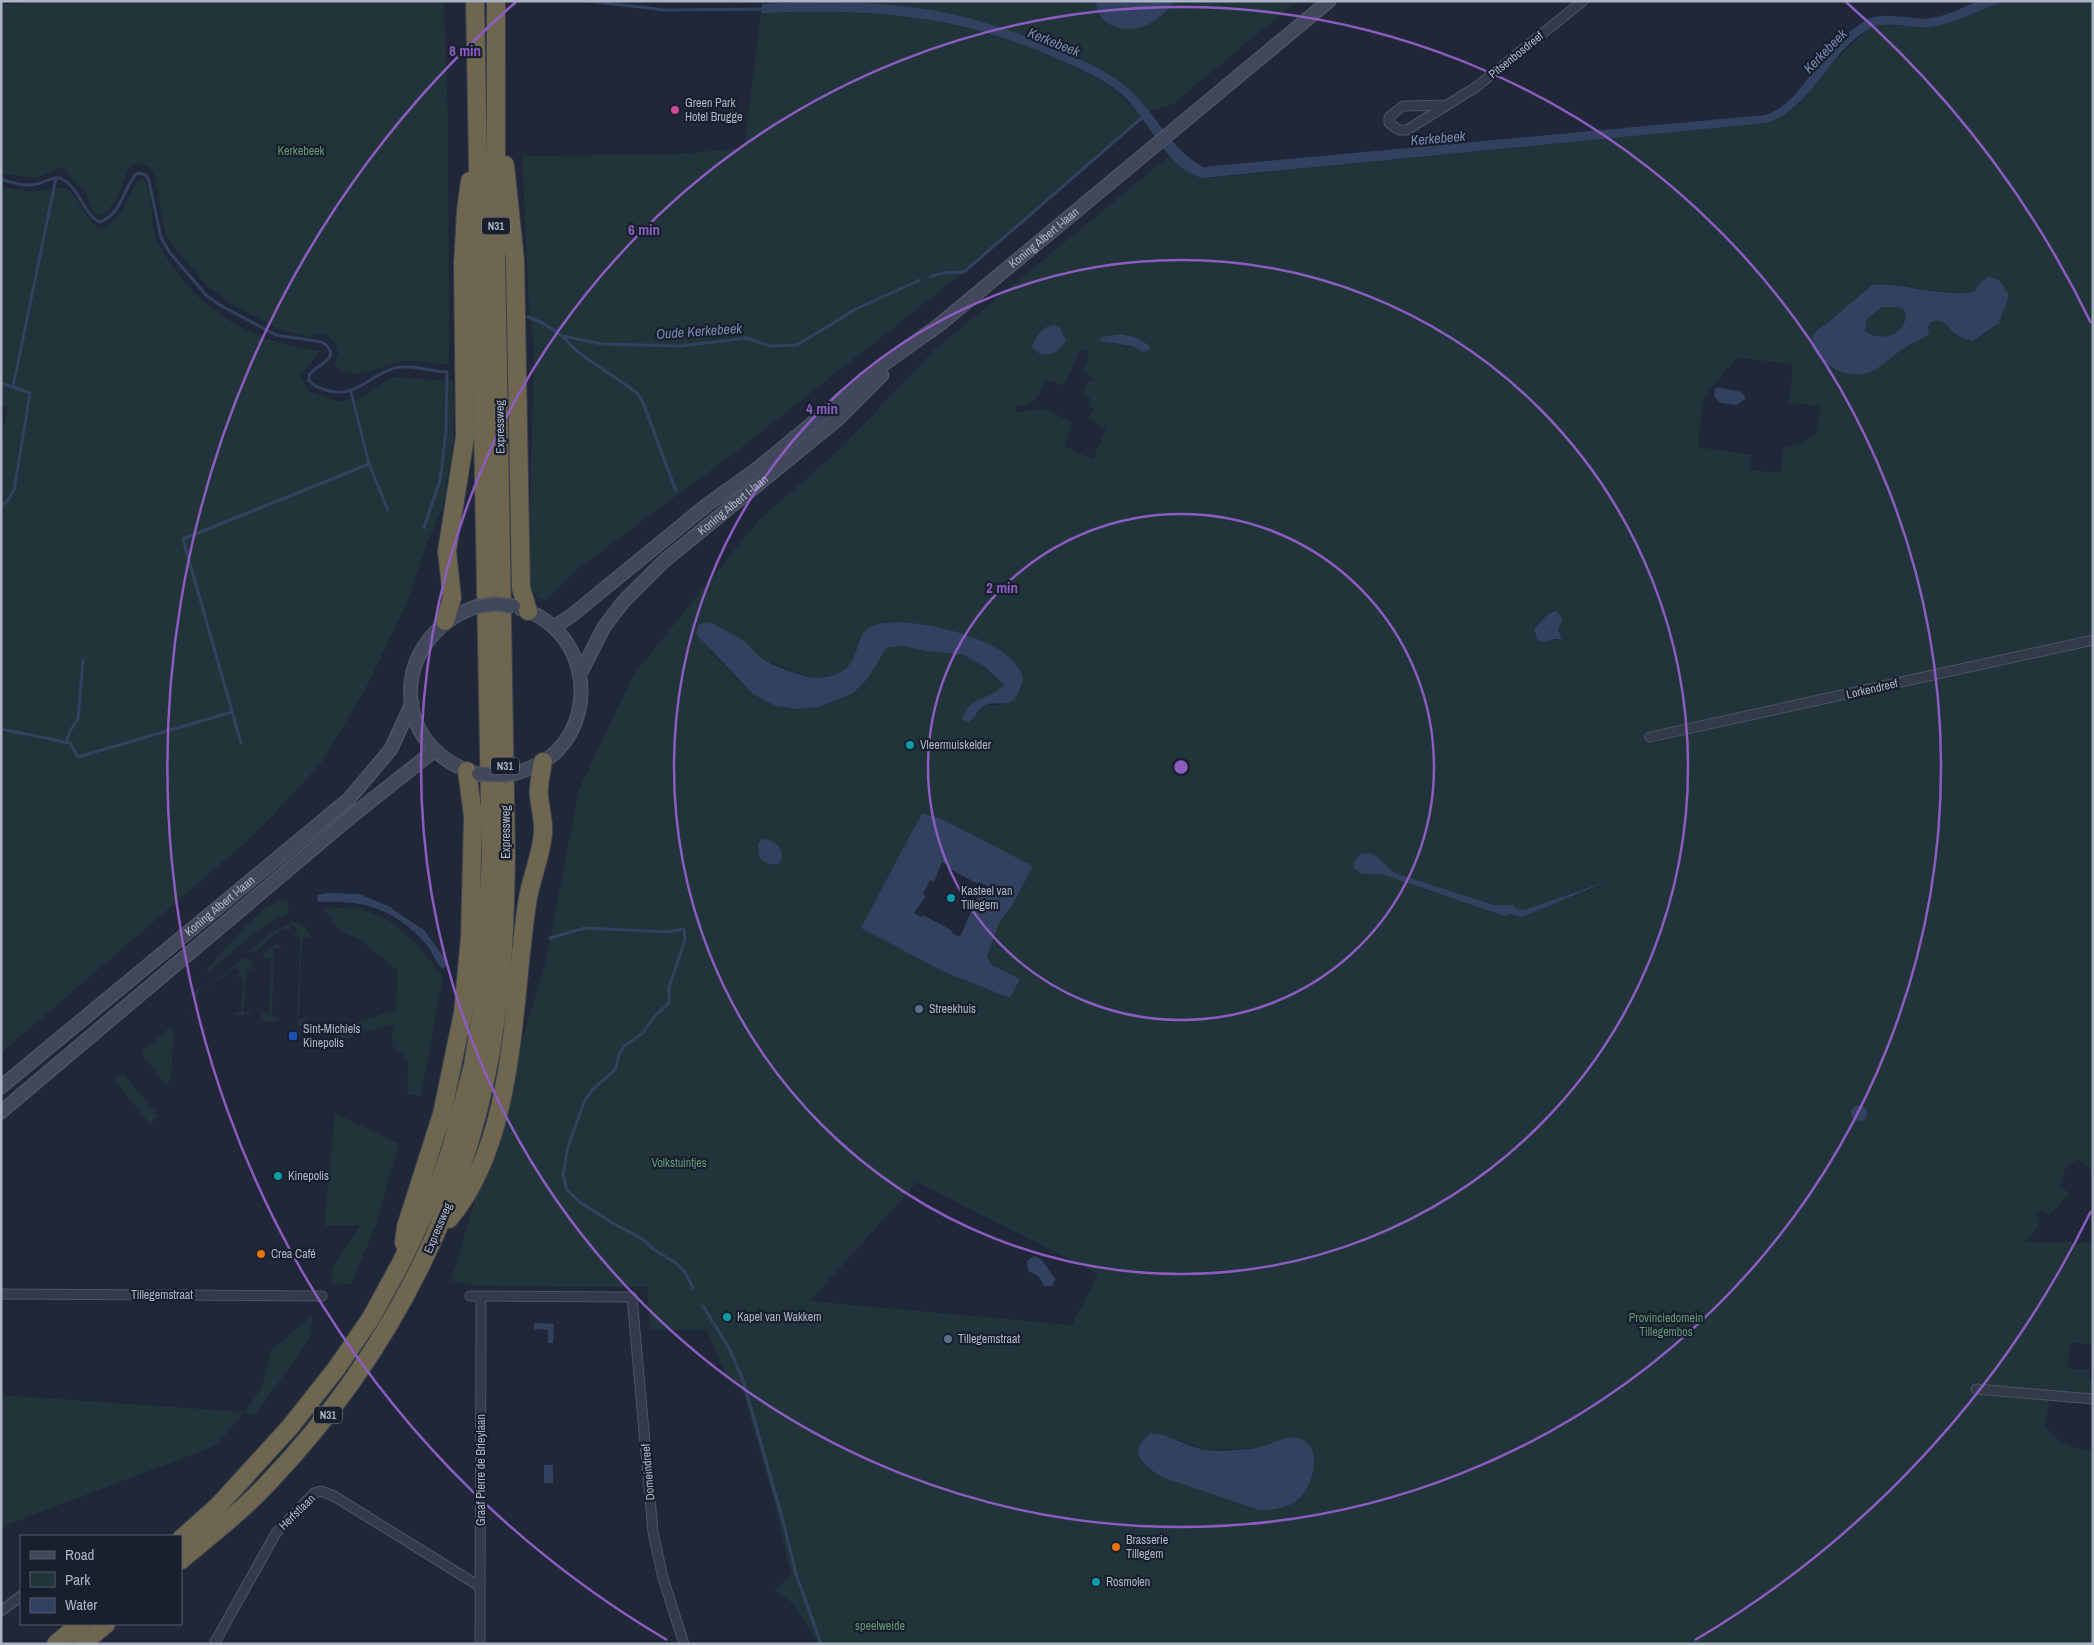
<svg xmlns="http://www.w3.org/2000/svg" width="2094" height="1645" font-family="'Archivo Narrow',sans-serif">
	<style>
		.green { fill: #213439; fill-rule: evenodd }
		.water { fill: #324160; fill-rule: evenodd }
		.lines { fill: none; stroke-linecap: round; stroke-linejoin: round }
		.stream { stroke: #324160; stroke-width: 3 }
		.street-casing { stroke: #4d5463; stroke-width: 11 }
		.secondary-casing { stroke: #4d5463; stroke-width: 15 }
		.highway-casing { stroke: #3a4150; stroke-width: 20 }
		.street { stroke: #333a49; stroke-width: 9 }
		.secondary { stroke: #41485c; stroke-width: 12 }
		.highway { stroke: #6f664f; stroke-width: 18 }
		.secondary-bridge-casing { stroke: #4d5463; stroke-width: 15; stroke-linecap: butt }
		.secondary-bridge { stroke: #41485c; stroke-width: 12 }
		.ring { fill: none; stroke: #8c5cc1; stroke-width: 2.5 }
		.hotel-dot { fill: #d1479c; stroke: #181f2d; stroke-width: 2 }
		.culture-dot { fill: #0f9aa8; stroke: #181f2d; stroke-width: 2 }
		.service-dot { fill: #5c6f8a; stroke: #181f2d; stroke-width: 2 }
		.transit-dot { fill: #1a4fb4; stroke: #181f2d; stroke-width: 2 }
		.food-dot { fill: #e8710a; stroke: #181f2d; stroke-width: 2 }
		.labels { text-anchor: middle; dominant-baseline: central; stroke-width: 4.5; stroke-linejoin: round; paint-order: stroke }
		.shield { fill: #181f2d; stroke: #808797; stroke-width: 1 }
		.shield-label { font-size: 11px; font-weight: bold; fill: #adb4c5 }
		.street-label { font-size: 12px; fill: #adb4c5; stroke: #181f2d }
		.poi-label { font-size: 12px; fill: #adb4c5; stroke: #181f2d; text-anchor: start }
		.park-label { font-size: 12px; fill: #649674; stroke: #181f2d }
		.water-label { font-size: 14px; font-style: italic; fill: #7487af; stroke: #181f2d }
		.centre { fill: #8c5cc1; stroke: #181f2d; stroke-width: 2.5 }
		.ring-label { font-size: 15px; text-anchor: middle; font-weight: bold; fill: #8c5cc1; stroke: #181f2d; stroke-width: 4.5; stroke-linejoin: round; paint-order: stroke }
	</style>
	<rect width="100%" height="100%" fill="#1f2738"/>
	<g class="green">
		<path d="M45,1h399l4,121 1,242c-13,0 -25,-2 -39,-3 -24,-1 -58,27 -76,3l4,-11 -3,-10 -9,-8 -8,-1 -8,3 -30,-7 -49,-26 -24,-18 -30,-35 -12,-19 -10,-55 -6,-11 -12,-3 -8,4c-5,15 -13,39 -27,48l-9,-3 -9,-23 -11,-9 -10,-13 -27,11 -35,-4v-169z"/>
		<path d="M709,1h387c0,24 25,32 46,26 13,-4 25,-16 34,-26h121l-124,103 -24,8c-29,-34 -56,-48 -96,-65 -50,-21 -104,-36 -157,-42 -62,-5 -125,-3 -187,-4z"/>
		<path d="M2005,1h88v1170l-14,-12 -13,7 -5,19 8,9 -20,22 -8,-7 -5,6 4,4 -3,3 3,3 -15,17 68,1v101l-23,-1 -2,25 22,2 -1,9 4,3v16l-48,-2 4,7 -4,23c10,16 30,23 48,25v193h-1274l-27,-41 -18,-13 17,-14 -16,-71 -34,-120 -15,-10 -19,-45h-57l-3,-43 -166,-1 -30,-5 95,-321 33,-171 55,-115 124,-153 81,-71 97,-102 233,-192 21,17 22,5 554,-55 32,-18 28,-36 42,-40 14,-4 46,2zM1980,283l22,34 -8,11 -21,13c-5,-1 -12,-3 -16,-6 -11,-8 -7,-16 -24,-14l-6,7 3,6 -27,15 -34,23h-26l-16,-5 -10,-38 8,-4 47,-39c35,-3 67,10 102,6zM1120,334l10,1 18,16c-6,1 -9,-3 -15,-4 -13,-3 -21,-2 -33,-9zM1084,350l5,6 -6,15 10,7 -2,4 -3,-1 -6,13 8,4 -2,7 5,3 -5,11 18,9 -13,31 -17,-7 -11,-7 7,-22 -2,-2 -26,-12 -29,3 1,-6c20,0 22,-10 30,-26l18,5 16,-34zM1737,358l56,6 -4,39 31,3 -3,26 -15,11 -19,5 -3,25 -30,-3 2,-15 -54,-8 5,-49zM711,622l32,19 21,19 51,19 24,-5 13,-11 6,-12 3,-13 7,-10 17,-6 26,2 42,8 68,58 -18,15h-15l-7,4 -9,12 -4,1 -6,-3 19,-21 12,-2 11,-10 -19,-19 -21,-12 -38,-4 -23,-5 -17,2 -33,45 -56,16 -22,-3 -22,-12 -42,-42zM1541,622l21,17 -12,1 -16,-11zM922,813l20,6 91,47 -20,38 -14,19 -12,34 5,7 28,15 -10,19 -68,-27 -80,-43zM1376,855l10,13 9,5 99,32h19l4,4 7,1 87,-29 -89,36 -84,-23 -57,-20h-9zM917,1182l181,92 -26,51 -262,-24zM1171,1437l35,13 52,-2 19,-7 30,2 7,13 -1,13 -151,8c-11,-6 -23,-12 -24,-26z"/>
		<polygon points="829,11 919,17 1000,36 1061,60 1106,83 1119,92 1143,118 964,272 737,451 580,567 547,600 538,599 528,581 534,346 529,309 522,156 677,154 744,148 761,13"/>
		<path d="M144,178c11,18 5,44 13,63 3,7 8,14 12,20 33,54 91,83 152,90l-21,24 8,16 31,11 19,-3 33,-22 62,4 1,55 -11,70 -15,34 -22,65 -41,85 -44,73 -60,65 -30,27 -230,198v-612l7,-34 -7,-2v-219l30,6 34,-5c15,11 20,33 36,42 18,-6 26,-30 35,-46l3,-4z"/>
		<path d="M1882,307h17l6,4 1,12 -3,6c-14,5 -24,13 -38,2l2,-12z"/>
		<polygon points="287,898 289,913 262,927 209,972 206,969 262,909"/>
		<polygon points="356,907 390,921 415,943 443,976 421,1096 407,1094 408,1060 392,1045 393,1024 333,1042 334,1029 395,1010 398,971 361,941 340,930 323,909"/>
		<polygon points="294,922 305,927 310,937 302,938 299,1018 307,1019 302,1025 297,1025 300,937 292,936 298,931 293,925 287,930 285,928 268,940 255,952 248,952 275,930"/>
		<polygon points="278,944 282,949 274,949 272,1016 280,1017 276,1022 267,1022 262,1018 262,1013 269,1013 271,958 263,958 263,955 274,945"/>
		<polygon points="246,958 252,962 253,969 246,970 244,1012 252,1013 251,1015 234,1015 234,1012 241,1012 243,978 235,977 241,972 236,966 216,982 200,989 197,997 189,997 189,1013 196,1013 188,1014 190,994 215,981 240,960"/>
		<polygon points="169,1028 174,1030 171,1080 166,1085 141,1053"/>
		<polygon points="123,1074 159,1116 150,1124 115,1081"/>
		<polygon points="335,1113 399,1144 376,1225 351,1284 331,1285 332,1269 361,1225 324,1226"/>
		<polygon points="312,1316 310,1339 254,1416 245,1412 215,1446 1,1527 1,1395 245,1412 262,1387 271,1350"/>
	</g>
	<g class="water">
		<path d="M1096,1h80c-9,10 -21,22 -34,26 -21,6 -46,-2 -46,-26z"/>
		<path d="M1977,1h28c-25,8 -50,23 -75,26 -19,2 -44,-8 -61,2 -41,23 -57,80 -103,94l-562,55c-38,-6 -57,-65 -86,-87 -20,-15 -44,-25 -67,-35 -100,-43 -184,-47 -290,-43l1,-9c44,-2 88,-3 132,1 55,5 110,21 161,43 23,10 49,21 69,37 29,23 46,64 79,82l562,-52c26,-8 37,-31 54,-51 12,-14 28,-32 44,-42 19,-13 46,-1 67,-4 17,-2 32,-10 47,-17z"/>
		<path d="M1989,276l11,5 9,15 -10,27 -26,18c-5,-1 -12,-3 -16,-6 -10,-7 -9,-15 -24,-14l-6,7 3,6c-9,6 -19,9 -27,15 -13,8 -24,22 -40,25 -29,6 -74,-32 -38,-49l47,-40c35,-2 67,12 102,7l6,-9zM1882,307h17l6,4c5,22 -24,33 -40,20l2,-12z"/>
		<path d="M1055,325l5,3 6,13c-7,12 -25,21 -34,5 4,-10 10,-20 23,-21z"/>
		<polygon points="1120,334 1135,337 1150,346 1149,350 1143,352 1132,346 1099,341 1102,337"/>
		<polygon points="1718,387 1741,392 1745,396 1745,399 1737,405 1720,403 1714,396 1715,389"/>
		<polygon points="1556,611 1563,619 1558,630 1562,639 1554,639 1543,642 1537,639 1534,629 1548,614"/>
		<path d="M711,622c10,7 23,12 33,19 7,6 12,13 19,18 8,6 46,20 54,19 50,-3 33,-40 53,-51 28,-14 103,6 128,22 12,7 20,16 25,28 -8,42 -25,18 -42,31 -5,5 -6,12 -13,14l-6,-3c8,-24 27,-18 42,-34l-19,-18 -21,-12 -38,-4 -23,-5 -17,2 -18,30 -15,15 -34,14 -22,2 -22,-3 -22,-12 -57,-60 3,-10z"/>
		<path d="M922,813l20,6 91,47 -20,38 -14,19 -12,34 5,8 28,14 -10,19 -68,-27 -81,-43zM942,862l7,4 -1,2 30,16 1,-2 8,4 -4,8 -2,-1 -5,7 4,3 -3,5 -4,-1 -13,30 -8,-4 1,-2 -30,-16 -1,2 -8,-4 12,-17 -3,-2 7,-14 4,2z"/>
		<path d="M762,839c14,0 25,12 17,25 -8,2 -14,-1 -20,-7l-1,-13z"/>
		<path d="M1370,853c11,4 15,14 25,20l99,32h19l4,4 7,1 87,-30 -89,37 -12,-3 -5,2 -124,-42h-19l-8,-6 -1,-5 7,-9z"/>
		<path d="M327,893l32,1 34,14 -1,1 32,21 24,33 -5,6c-8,-7 -11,-18 -17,-25 -32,-36 -62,-44 -108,-42l-1,-7z"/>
		<circle cx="1859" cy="1113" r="8"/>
		<polygon points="1034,1256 1042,1260 1055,1279 1052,1286 1044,1286 1038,1276 1028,1271 1027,1261"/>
		<polygon points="534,1323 554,1324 553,1343 548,1343 548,1330 534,1329"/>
		<path d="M1151,1433c15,1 27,8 40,13 15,6 31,5 46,4 7,-1 16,-1 23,-3 12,-3 28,-13 41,-8 24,9 11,52 -5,62 -11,8 -24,9 -37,9l-97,-33c-20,-12 -36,-25 -11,-44z"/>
		<rect x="544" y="1465" width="9" height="18"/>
	</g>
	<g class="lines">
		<g class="stream">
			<polyline points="588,1 665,10 765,9"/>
			<path d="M1,179c10,3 20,7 31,6 9,0 21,-10 30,-6 16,7 24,39 38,43 22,-8 23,-34 37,-49l9,2 3,6 12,57 9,15 36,42 12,9 58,31 46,7c23,16 -6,22 -13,33v5c4,6 10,8 17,10 31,11 46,-20 75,-23 16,-2 31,5 46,5l-1,59 -6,50 -16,46"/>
			<polyline points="930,277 942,273 964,272 1145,115"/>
			<polyline points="528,317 543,323 562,336 602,344 680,346 747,338 770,346 797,345 856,309 920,280"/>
			<polyline points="563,337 579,353 636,392 642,400 676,491"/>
			<polyline points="1,383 30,393 14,490 7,502 1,505"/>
			<polyline points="13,387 56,178"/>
			<polyline points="351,392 369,464 388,510"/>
			<polyline points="1,729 70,743 78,757 232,712"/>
			<polyline points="66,742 70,731 78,719 83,660"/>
			<polyline points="241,743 183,539 369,464"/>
			<polyline points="550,938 585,928 667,932 684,929 685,940 669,987 669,1003 654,1017 642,1034 624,1046 619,1055 615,1070 593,1089 585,1100 568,1146 563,1175 567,1190 580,1202 609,1221 644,1240 653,1249 676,1263 685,1272 693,1288"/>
			<polyline points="703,1306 728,1346 743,1380 783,1521 796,1574 821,1644"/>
		</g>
		<defs>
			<g id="street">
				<polyline points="1447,105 1403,106 1389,117 1389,123 1399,130 1407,130 1476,87 1583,1"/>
				<polyline points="1650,737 2093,640"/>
				<polyline points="1,1294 322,1296"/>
				<polyline points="470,1296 632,1297 653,1532 663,1578 684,1644"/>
				<polyline points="1976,1389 2093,1399"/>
				<polyline points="1,1611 21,1596"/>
				<polyline points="214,1644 276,1533 314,1493 321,1491 334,1496 479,1586"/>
				<polyline points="480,1644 481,1296"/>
			</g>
			<g id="secondary">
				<path d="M475,607c-85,31 -87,140 0,166"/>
				<path id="s1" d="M554,627l17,-11 137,-112 49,-35 127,-105 55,-39 390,-324"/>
				<path id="s2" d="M580,674l24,-47 20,-26 39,-39 175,-143 44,-44"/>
				<path d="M517,773c15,-5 29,-11 40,-22 44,-45 25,-125 -36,-142"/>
				<path id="s3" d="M1,1087l348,-288 42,-50 21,-46"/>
				<polyline points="1,1112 353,815 435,750"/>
			</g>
			<g id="highway">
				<polyline points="505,165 515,260 521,588 528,611"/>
				<polyline points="445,621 452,598 447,551 465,437 463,264 466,210 470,181"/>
				<path d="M449,1219c67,-79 63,-217 78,-315 3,-24 14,-46 16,-71 1,-12 -3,-25 -4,-37 -1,-11 2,-23 4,-34"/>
				<polyline points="404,1243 406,1227 442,1114 463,1013 470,937 473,816 467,771"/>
				<polyline points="181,1539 218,1506 290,1427 336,1369 371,1318 401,1263 440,1180 451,1149 473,1065 481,1015 491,859 475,1"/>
				<path d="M181,1560c30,-25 61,-49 88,-78 122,-128 204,-288 227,-465 8,-53 9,-107 10,-161l-10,-601v-254"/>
				<polyline points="56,1644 80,1624"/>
				<polyline points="82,1644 106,1624"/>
			</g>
		</defs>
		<use href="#street" class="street-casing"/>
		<use href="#secondary" class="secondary-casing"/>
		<use href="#highway" class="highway-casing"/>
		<use href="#street" class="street"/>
		<use href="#secondary" class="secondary"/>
		<use href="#highway" class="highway"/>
		<defs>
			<g id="secondary-bridge">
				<polyline points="475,607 494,604 514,606"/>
				<polyline points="478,774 504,775 517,773"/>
			</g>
		</defs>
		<use href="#secondary-bridge" class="secondary-bridge-casing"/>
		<use href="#secondary-bridge" class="secondary-bridge"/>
	</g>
	<g class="ring">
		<circle cx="1181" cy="767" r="253"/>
		<circle cx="1181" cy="767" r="507"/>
		<circle cx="1181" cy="767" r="760"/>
		<path d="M2091 1211A1013 1013 0 0 1 1695 1640M667 1640A1013 1013 0 0 1 516 2M1846 2A1013 1013 0 0 1 2091 323"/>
	</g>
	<circle class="hotel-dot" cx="675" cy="110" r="5"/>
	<g class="culture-dot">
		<circle cx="910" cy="745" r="5"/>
		<circle cx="951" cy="898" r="5"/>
		<circle cx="278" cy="1176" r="5"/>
		<circle cx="727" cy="1317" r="5"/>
		<circle cx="1096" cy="1582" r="5"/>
	</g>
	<g class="service-dot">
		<circle cx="919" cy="1009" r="5"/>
		<circle cx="948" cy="1339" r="5"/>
	</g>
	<rect class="transit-dot" x="288" y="1031" width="10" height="10" rx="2.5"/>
	<g class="food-dot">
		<circle cx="261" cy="1254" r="5"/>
		<circle cx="1116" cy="1547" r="5"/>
	</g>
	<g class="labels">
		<g class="shield">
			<rect x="482" y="217.5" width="28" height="17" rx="4"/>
			<rect x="491" y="757.5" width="28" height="17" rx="4"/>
			<rect x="314" y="1406.5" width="28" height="17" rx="4"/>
		</g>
		<g class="shield-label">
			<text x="496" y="226">N31</text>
			<text x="505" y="766">N31</text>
			<text x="328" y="1415">N31</text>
		</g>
		<g class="street-label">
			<text transform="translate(1516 55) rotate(-39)">Pitsenbosdreef</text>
			<text stroke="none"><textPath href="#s1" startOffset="626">Koning Albert I-laan</textPath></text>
			<text transform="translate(500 427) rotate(-91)">Expressweg</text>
			<text stroke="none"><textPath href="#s2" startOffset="231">Koning Albert I-laan</textPath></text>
			<text transform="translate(1872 689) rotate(-13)">Lorkendreef</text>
			<text transform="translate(506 832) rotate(-90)">Expressweg</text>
			<text stroke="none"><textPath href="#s3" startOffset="284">Koning Albert I-laan</textPath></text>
			<text transform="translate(438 1228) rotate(-67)">Expressweg</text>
			<text x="162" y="1295">Tillegemstraat</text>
			<text transform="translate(481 1470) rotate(-90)">Graaf Pierre de Brieylaan</text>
			<text transform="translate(648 1472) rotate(-95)">Domeindreef</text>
			<text transform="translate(297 1512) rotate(-44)">Herfstlaan</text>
		</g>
		<g class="poi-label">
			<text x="685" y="103">Green Park<tspan x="685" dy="14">Hotel Brugge</tspan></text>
			<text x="920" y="745">Vleermuiskelder</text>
			<text x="961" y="891">Kasteel van<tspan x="961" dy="14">Tillegem</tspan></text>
			<text x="929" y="1009">Streekhuis</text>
			<text x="303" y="1029">Sint-Michiels<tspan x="303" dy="14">Kinepolis</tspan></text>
			<text x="288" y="1176">Kinepolis</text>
			<text x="271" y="1254">Crea Café</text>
			<text x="737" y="1317">Kapel van Wakkem</text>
			<text x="958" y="1339">Tillegemstraat</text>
			<text x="1126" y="1540">Brasserie<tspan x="1126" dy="14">Tillegem</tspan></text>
			<text x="1106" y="1582">Rosmolen</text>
		</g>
		<g class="park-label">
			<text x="301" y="151">Kerkebeek</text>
			<text x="679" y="1163">Volkstuintjes</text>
			<text x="1666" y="1318">Provinciedomein<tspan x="1666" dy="14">Tillegembos</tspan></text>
			<text x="880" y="1626">speelweide</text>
		</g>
		<g class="water-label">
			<text transform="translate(1054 42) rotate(22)">Kerkebeek</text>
			<text transform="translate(1825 51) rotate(-46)">Kerkebeek</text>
			<text transform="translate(1438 138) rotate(-5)">Kerkebeek</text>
			<text transform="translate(699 331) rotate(-4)">Oude Kerkebeek</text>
		</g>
	</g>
	<circle cx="1181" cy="767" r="8" class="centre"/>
	<g class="ring-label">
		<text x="465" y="56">8 min</text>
		<text x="644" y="235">6 min</text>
		<text x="822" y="414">4 min</text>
		<text x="1002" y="593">2 min</text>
	</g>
	<rect width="2094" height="1645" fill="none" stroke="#adb4c5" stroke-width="5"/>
	<rect x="20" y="1535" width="162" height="90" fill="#181f2d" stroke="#545b6a"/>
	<rect x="30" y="1551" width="25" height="8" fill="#41485c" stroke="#545b6a"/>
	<text x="65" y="1560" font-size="15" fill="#adb4c5">Road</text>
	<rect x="30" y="1572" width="25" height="15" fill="#213439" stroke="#545b6a"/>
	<text x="65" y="1585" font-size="15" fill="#adb4c5">Park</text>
	<rect x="30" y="1598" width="25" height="15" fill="#324160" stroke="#545b6a"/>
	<text x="65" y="1610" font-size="15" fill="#adb4c5">Water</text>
</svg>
